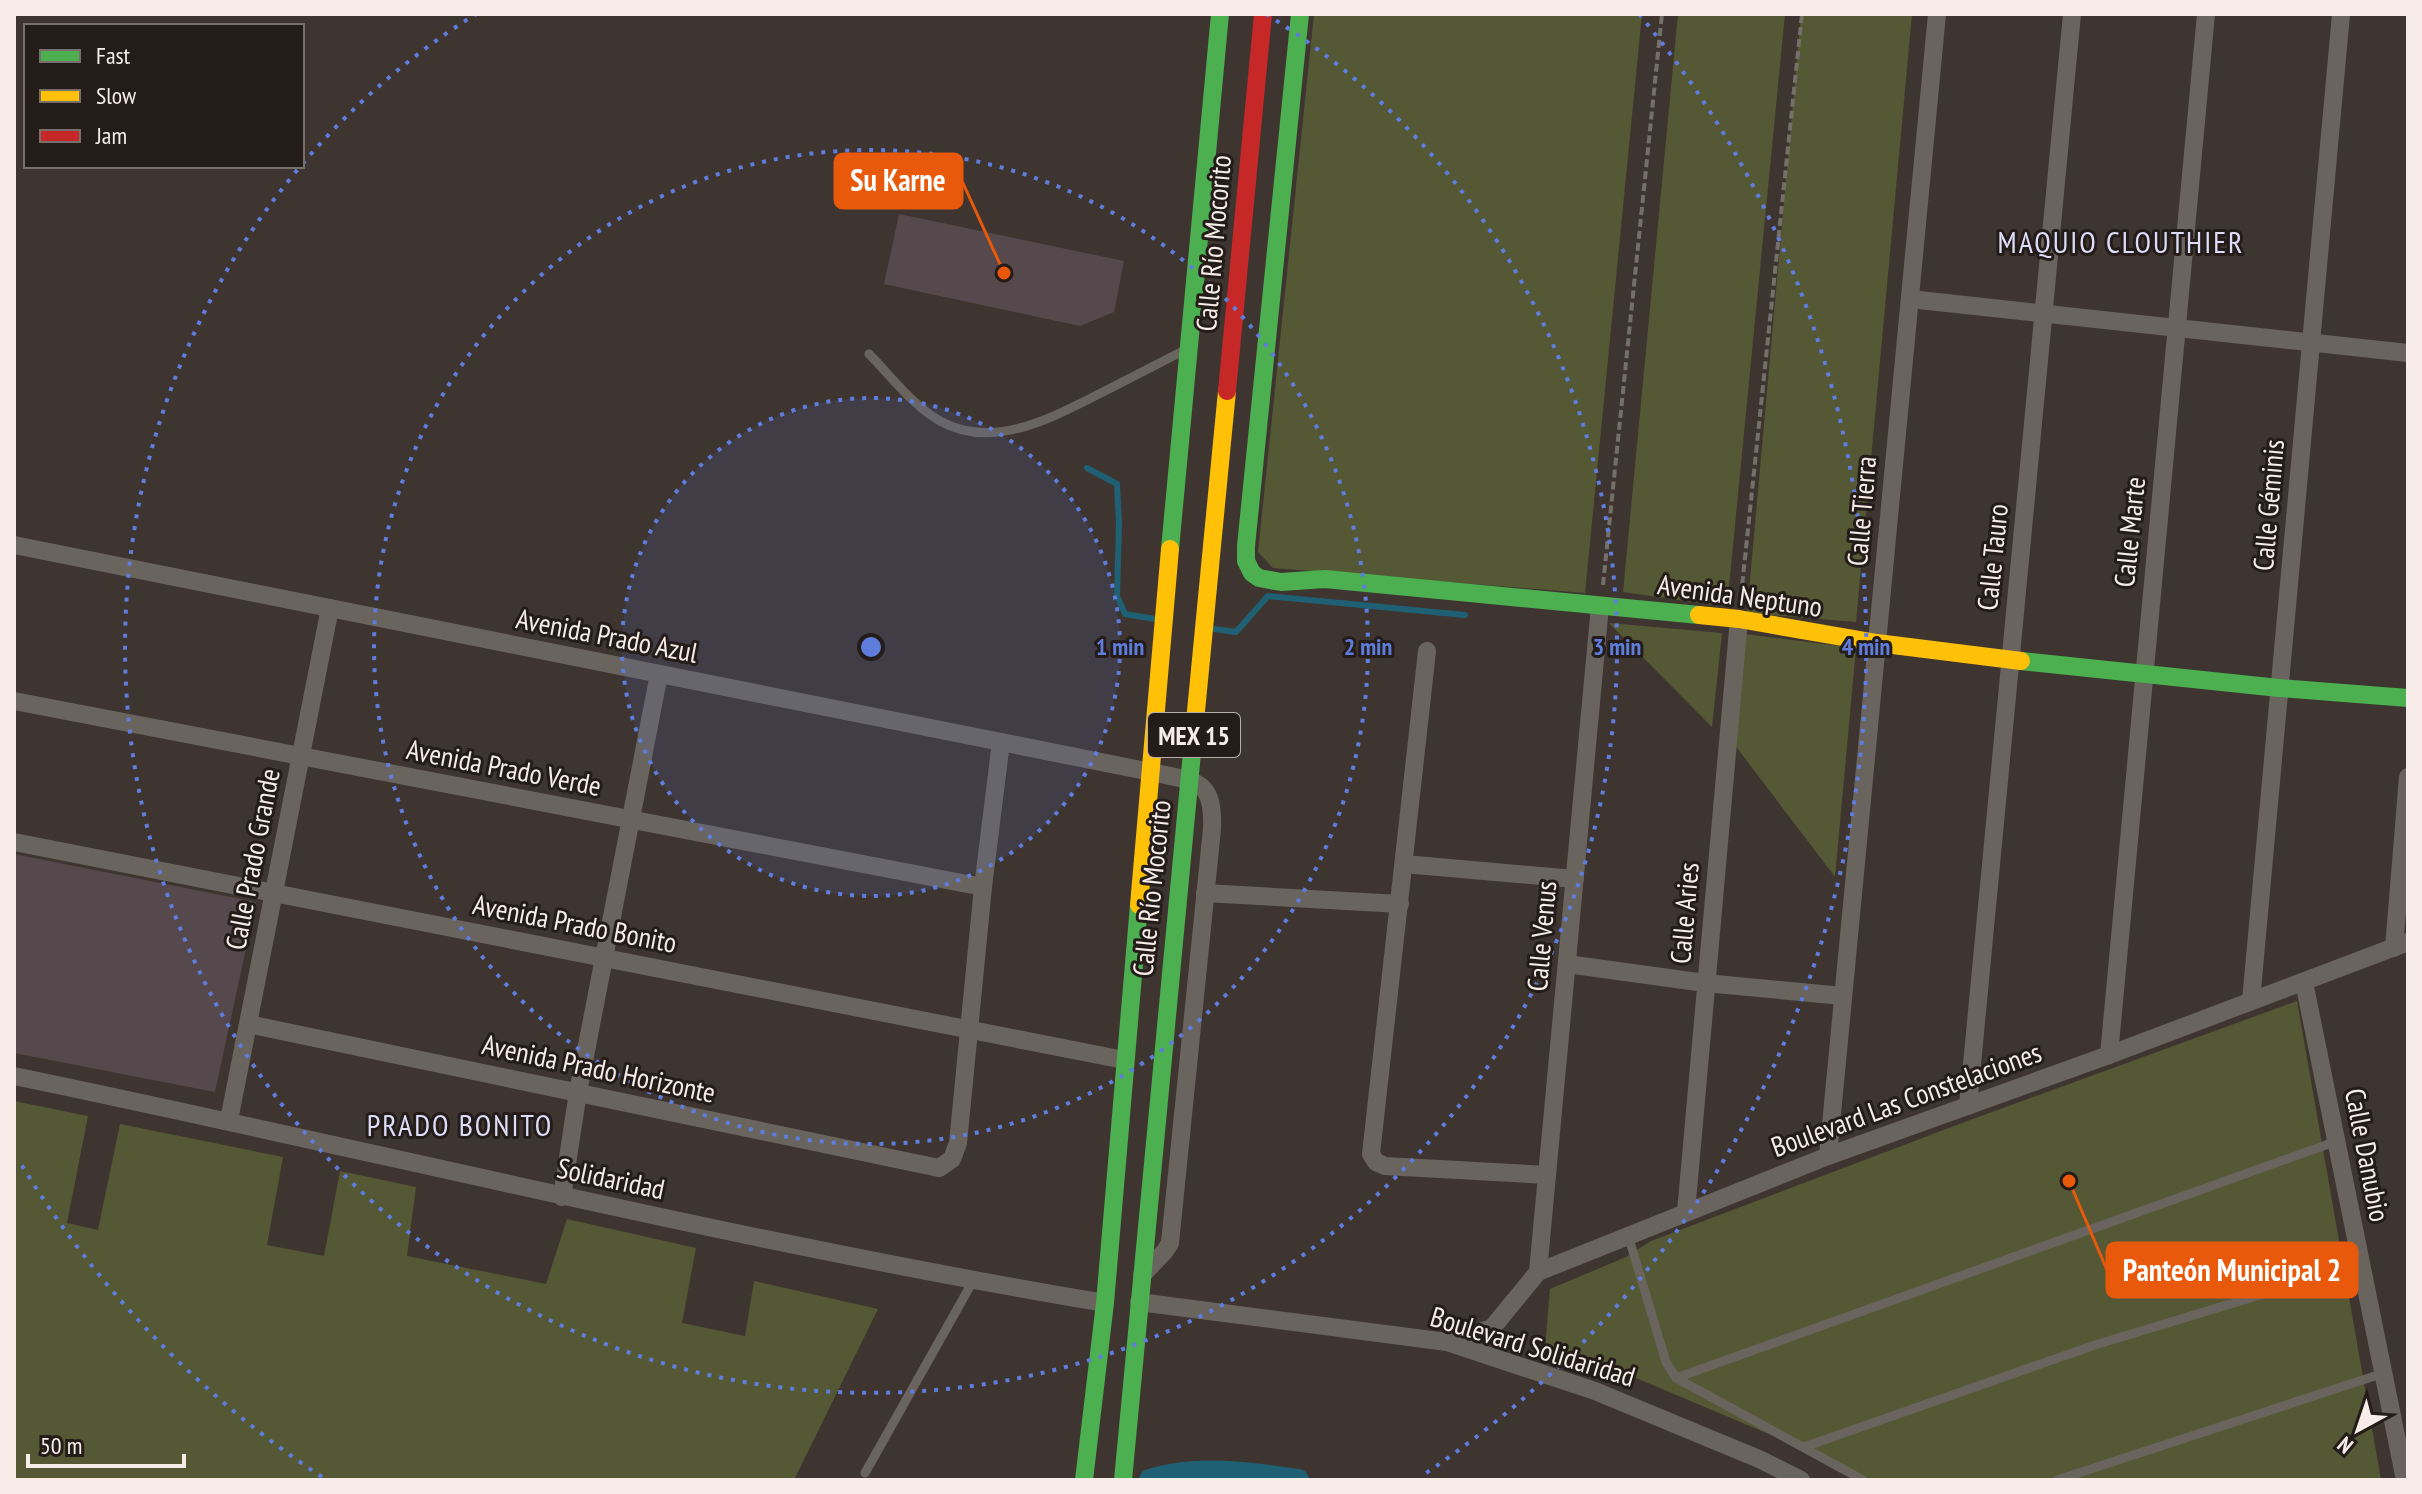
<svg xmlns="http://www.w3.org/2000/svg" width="2422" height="1494" font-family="'PT Sans Narrow',sans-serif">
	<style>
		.green { fill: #545834 }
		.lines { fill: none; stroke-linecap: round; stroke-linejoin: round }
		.stream { stroke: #1f6075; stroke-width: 6 }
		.canal { stroke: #1f6075; stroke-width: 22 }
		.building { fill: #55494d }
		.path { stroke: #756f6a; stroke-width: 4; stroke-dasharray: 8 4; stroke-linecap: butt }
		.lane { stroke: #6a645e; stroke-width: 9 }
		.street { stroke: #6a645e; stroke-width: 18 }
		.fast { stroke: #4caf50; stroke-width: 18 }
		.slow { stroke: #ffc107; stroke-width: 18 }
		.jam { stroke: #c62828; stroke-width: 18 }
		.ring { fill: none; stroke: #5e7ddd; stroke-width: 4; stroke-dasharray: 4 8 }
		.labels { text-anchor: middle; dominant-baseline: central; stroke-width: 6; stroke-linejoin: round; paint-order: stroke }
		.shield { fill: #241c19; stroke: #b8aeaa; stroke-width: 2 }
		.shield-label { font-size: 26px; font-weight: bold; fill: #f7ece8 }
		.street-label { font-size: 28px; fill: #f7ece8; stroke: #241c19 }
		.neighbourhood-label { font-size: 30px; letter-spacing: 2px; fill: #ddddfa; stroke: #241c19 }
		.centre { fill: #5e7ddd; stroke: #241c19; stroke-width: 4 }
		.ring-label { font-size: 24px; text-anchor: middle; font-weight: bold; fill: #5e7ddd; stroke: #241c19; stroke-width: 6; stroke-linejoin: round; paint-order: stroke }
		.leader { fill: none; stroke: #e8590c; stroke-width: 3 }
		.callout-dot { fill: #e8590c; stroke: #241c19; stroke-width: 3 }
		.callout { fill: #e8590c; stroke: #e8590c; stroke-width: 3 }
		.callout-label { font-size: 30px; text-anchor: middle; font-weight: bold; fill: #fff }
	</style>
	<rect width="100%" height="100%" fill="#3e3531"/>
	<g class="green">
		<polygon points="1314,14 1642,14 1585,593 1273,568 1258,552"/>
		<polygon points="1678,14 1785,14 1727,607 1623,592"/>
		<polygon points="1801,14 1912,14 1856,622 1747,613"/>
		<polygon points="1609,623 1722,633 1712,727"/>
		<polygon points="1744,634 1856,648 1835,877 1734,744"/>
		<polygon points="2297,1001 2381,1480 1859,1480 1790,1443 1636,1378 1544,1360 1550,1289 1626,1257 1651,1241 1970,1120"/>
		<polygon points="14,1101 88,1116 67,1223 98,1230 120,1124 283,1157 267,1245 324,1256 340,1171 416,1187 407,1256 546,1284 567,1219 696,1248 682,1323 745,1336 754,1281 878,1309 794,1480 14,1480"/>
	</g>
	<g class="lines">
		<g class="stream">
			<polyline points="1087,468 1117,484 1119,524 1117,596 1125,614 1155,619"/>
			<polyline points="1214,629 1236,632 1268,596 1465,615"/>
		</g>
		<path class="canal" d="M1150,1480c46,-15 101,-7 148,0"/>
	</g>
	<g class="building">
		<polygon points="899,214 1124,261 1114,312 1080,326 884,284"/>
		<polygon points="14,854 256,902 215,1092 14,1053"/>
	</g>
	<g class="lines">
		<g class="path">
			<polyline points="1603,585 1662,14"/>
			<polyline points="1741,596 1802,14"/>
		</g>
		<g class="lane">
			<path d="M869,354c22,22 44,52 71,67 53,30 113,-4 161,-28 27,-14 55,-28 82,-42"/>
			<polyline points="1628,1235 1666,1362 1676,1378 2337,1141"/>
			<polyline points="1676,1378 1863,1480"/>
			<polyline points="1804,1447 2095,1345 2362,1264"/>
			<polyline points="865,1473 973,1281"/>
			<polyline points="2057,1480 2384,1373"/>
		</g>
		<g class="street">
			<polyline points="1910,299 2408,353"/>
			<path d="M14,545l1137,227c44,10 63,5 61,57l-42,414 -5,8 -23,24"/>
			<polyline points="1427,651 1371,1154 1376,1162 1385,1166 1547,1175"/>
			<polyline points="14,701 983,887"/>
			<polyline points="14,842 1124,1060"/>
			<polyline points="1404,864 1575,879"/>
			<polyline points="1205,893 1400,904"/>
			<polyline points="2394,948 2408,777"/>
			<polyline points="1567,964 1705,983 1843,996"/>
			<polyline points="2304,982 2405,1480"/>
			<polyline points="2251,1001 2341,14"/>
			<polyline points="248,1024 939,1168 952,1159 958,1143 983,887 1001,742"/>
			<polyline points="2109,1055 2206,14"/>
			<path d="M14,1076c364,75 724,166 1091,227"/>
			<polyline points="1968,1106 2072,14"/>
			<polyline points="229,1120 330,608"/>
			<polyline points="1828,1156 1937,14"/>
			<polyline points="562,1197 578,1092 659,674"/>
			<polyline points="1686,1212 1739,619"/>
			<polyline points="1538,1272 1600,606"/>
			<polyline points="1139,1302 1447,1342 1595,1391 1759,1459 1801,1480"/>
			<polyline points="1447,1342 1492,1328 1538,1272 1828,1156 2109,1055 2408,942"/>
		</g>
		<g class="fast">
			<polyline points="1300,14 1246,546 1246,561 1252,573 1259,578 1281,582 1325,579 1699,615"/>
			<polyline points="1170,549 1220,14"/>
			<polyline points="2021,661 2279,688 2408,698"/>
			<polyline points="1084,1480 1105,1303 1139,905"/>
			<polyline points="1123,1480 1193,742"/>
		</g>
		<g class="slow">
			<polyline points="1699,615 1739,619 1877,643 2021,661"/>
			<polyline points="1193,742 1227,391"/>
			<polyline points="1139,905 1170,549"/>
		</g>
		<polyline class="jam" points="1227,391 1263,14"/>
	</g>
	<circle cx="871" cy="647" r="249" fill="#5e7ddd" fill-opacity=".12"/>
	<g class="ring">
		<circle cx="871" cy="647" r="249"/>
		<circle cx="871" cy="647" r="497"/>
		<path d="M1266 14A746 746 0 1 1 476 14"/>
		<path d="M322 1477A995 995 0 0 1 18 1159M1639 14A995 995 0 0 1 1420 1477"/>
	</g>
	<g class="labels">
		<rect class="shield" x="1148" y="713" width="92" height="44" rx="6"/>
		<g class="shield-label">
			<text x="1194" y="735">MEX 15</text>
		</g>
		<g class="street-label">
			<text transform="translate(1213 243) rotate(-85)">Calle Río Mocorito</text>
			<text transform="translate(2268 505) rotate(-85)">Calle Géminis</text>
			<text transform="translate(1861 511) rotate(-85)">Calle Tierra</text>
			<text transform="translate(2129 532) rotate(-84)">Calle Marte</text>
			<text transform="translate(1992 557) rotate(-84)">Calle Tauro</text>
			<text transform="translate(1740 595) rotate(8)">Avenida Neptuno</text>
			<text transform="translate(607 635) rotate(11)">Avenida Prado Azul</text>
			<text transform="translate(504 767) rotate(11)">Avenida Prado Verde</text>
			<text transform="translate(252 859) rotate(-79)">Calle Prado Grande</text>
			<text transform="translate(1151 888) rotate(-84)">Calle Río Mocorito</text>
			<text transform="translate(1684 913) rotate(-85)">Calle Aries</text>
			<text transform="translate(575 923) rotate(11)">Avenida Prado Bonito</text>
			<text transform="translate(1541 936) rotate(-85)">Calle Venus</text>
			<text transform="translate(599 1068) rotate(12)">Avenida Prado Horizonte</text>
			<text transform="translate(1906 1099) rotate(-20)">Boulevard Las Constelaciones</text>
			<text transform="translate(2368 1155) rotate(79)">Calle Danubio</text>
			<text transform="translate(611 1178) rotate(12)">Solidaridad</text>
			<text transform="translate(1533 1346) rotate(17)">Boulevard Solidaridad</text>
		</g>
		<g class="neighbourhood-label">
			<text x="2121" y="241">MAQUIO CLOUTHIER</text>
			<text x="460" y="1124">PRADO BONITO</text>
		</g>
	</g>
	<circle cx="871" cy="647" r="12" class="centre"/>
	<g class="ring-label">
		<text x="1120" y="655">1 min</text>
		<text x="1368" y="655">2 min</text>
		<text x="1617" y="655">3 min</text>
		<text x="1866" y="655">4 min</text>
	</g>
	<path class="leader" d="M1004 273L962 181M2069 1181L2107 1270"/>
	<g class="callout-dot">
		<circle cx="1004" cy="273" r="8"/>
		<circle cx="2069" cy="1181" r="8"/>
	</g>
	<g class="callout">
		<rect x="835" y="154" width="127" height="54" rx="8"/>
		<rect x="2107" y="1243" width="250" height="54" rx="8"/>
	</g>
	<g class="callout-label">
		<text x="898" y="191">Su Karne</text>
		<text x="2232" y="1281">Panteón Municipal 2</text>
	</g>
	<rect width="2422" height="1494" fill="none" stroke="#f7ece8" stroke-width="32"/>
	<rect x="24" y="24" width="280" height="144" fill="#241c19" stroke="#786f6c" stroke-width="2"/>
	<rect x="40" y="50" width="40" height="12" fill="#4caf50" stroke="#786f6c" stroke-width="2"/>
	<text x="96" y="64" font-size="24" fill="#f7ece8">Fast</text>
	<rect x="40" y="90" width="40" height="12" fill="#ffc107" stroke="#786f6c" stroke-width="2"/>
	<text x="96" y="104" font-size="24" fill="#f7ece8">Slow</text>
	<rect x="40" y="130" width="40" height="12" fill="#c62828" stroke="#786f6c" stroke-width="2"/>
	<text x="96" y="144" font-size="24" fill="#f7ece8">Jam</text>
	<g transform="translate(2358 1430) rotate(220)" stroke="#241c19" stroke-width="6" paint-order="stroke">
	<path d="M0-6L14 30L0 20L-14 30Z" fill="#f7ece8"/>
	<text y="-12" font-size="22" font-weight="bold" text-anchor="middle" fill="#f7ece8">N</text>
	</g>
	<path d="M28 1454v12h156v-12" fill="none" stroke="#f7ece8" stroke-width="4"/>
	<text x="40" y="1454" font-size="24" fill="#f7ece8" stroke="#241c19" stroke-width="6" paint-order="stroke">50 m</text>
</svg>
